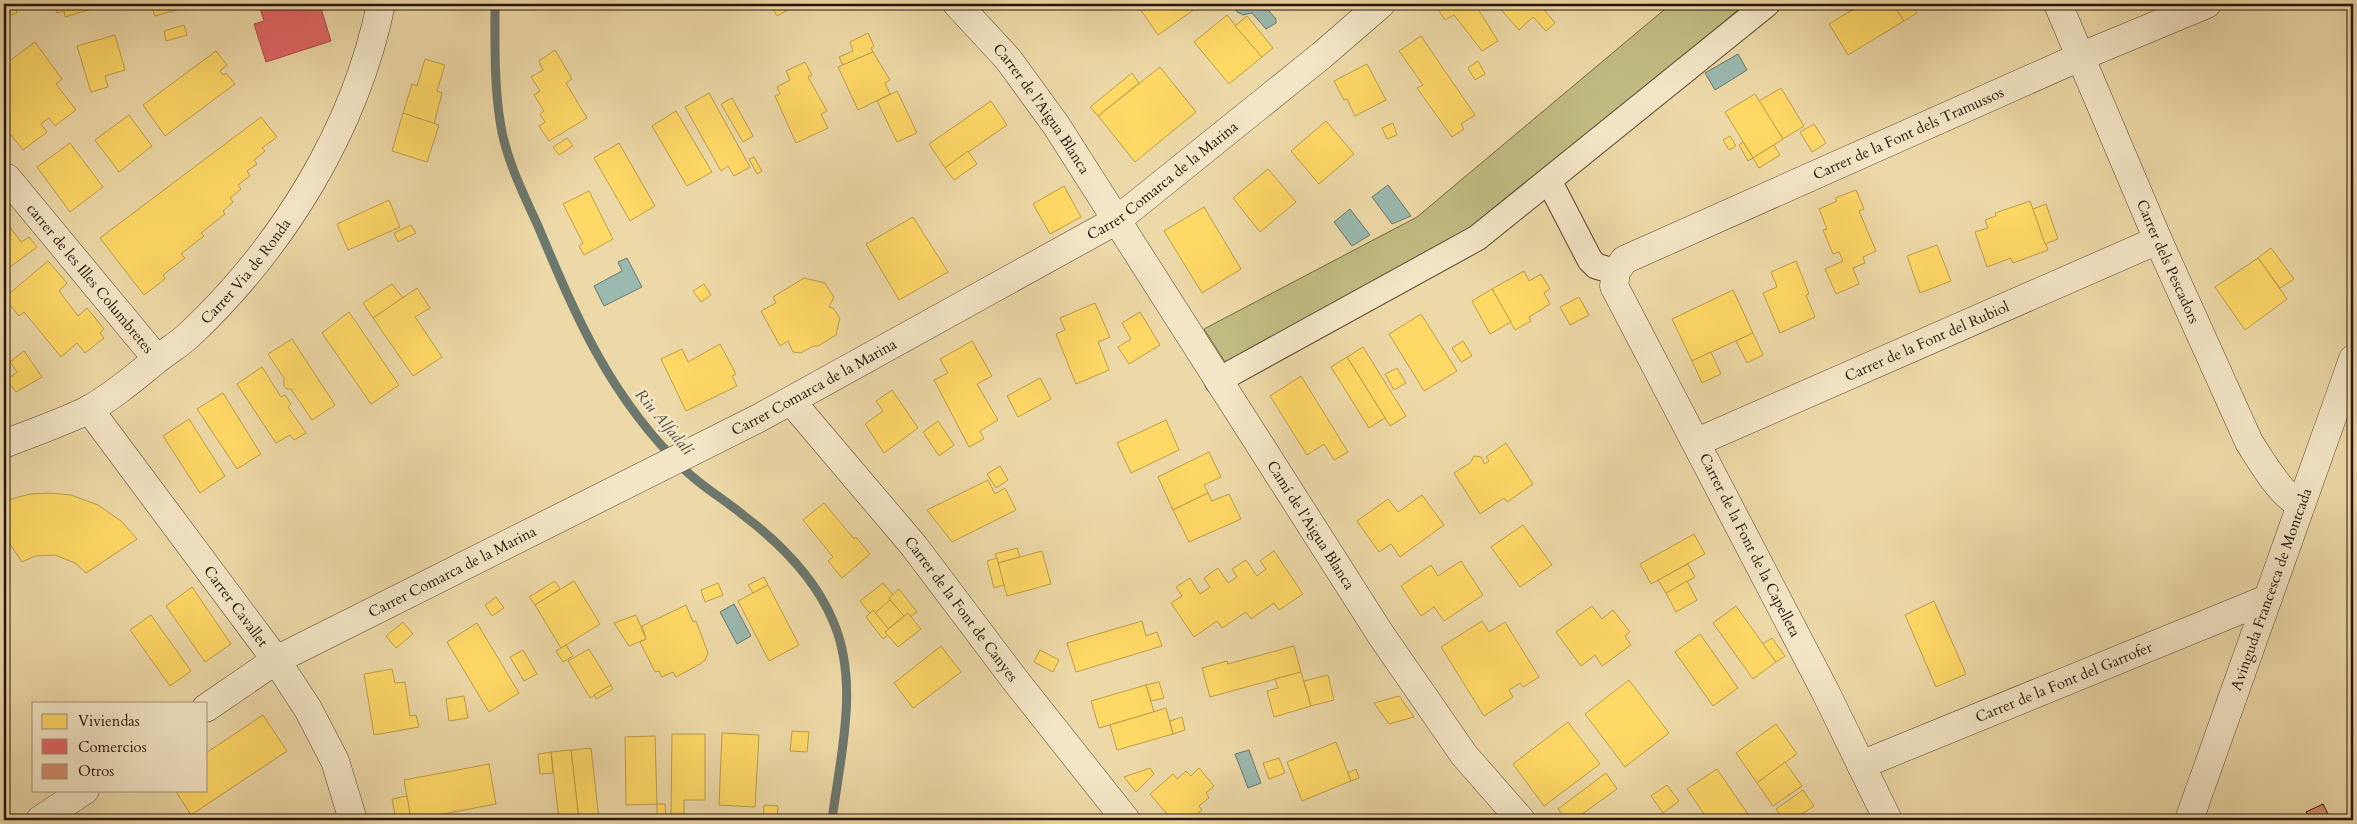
<svg xmlns="http://www.w3.org/2000/svg" width="2357" height="824" font-family="Cardo,serif">
	<style>
		.green { fill: #c0bc82; stroke: #746846 }
		.water { fill: #9ab9af; stroke: #6c776d }
		.homes { fill: #ffd966; stroke: #be9e4a }
		.shops { fill: #e06666; stroke: #a84d4a }
		.lines { fill: none; stroke-linecap: round; stroke-linejoin: round }
		.stream { stroke: #6c776d; stroke-width: 9 }
		.building { fill: #d3906e; stroke: #27140a }
		.pedestrian-casing { stroke: #584531; stroke-width: 27 }
		.minor-casing { stroke: #584531; stroke-width: 29 }
		.pedestrian { stroke: #f3e6c6; stroke-width: 25 }
		.minor { stroke: #f3e6c6; stroke-width: 28 }
		.labels { text-anchor: middle; dominant-baseline: central; stroke-width: 5; stroke-linejoin: round; paint-order: stroke }
		.street-label { font-size: 15px; fill: #27140a; stroke: #f3e6c6 }
		.water-label { font-size: 16px; font-style: italic; fill: #4f4e44; stroke: #f3e6c6 }
	</style>
	<rect width="100%" height="100%" fill="#edd9a7"/>
	<filter id="stains"><feTurbulence type="fractalNoise" baseFrequency=".004" numOctaves="4"/><feColorMatrix values="0 0 0 0 .2 0 0 0 0 .09 0 0 0 0 .02 0 0 0 .5 -.17"/></filter>
	<radialGradient id="worn" r=".72"><stop offset=".6" stop-color="#630" stop-opacity="0"/><stop offset="1" stop-color="#630" stop-opacity=".3"/></radialGradient>
	<polygon class="green" points="1671,4 1745,4 1609,119 1484,220 1227,365 1204,329 1417,217"/>
	<g class="water">
		<polygon points="1234,4 1263,4 1276,19 1276,23 1266,29 1252,13 1243,15 1237,12"/>
		<polygon points="1738,54 1747,70 1715,90 1705,73"/>
		<polygon points="1388,185 1411,216 1392,224 1372,197"/>
		<polygon points="1350,209 1370,235 1352,246 1334,222"/>
		<polygon points="627,258 642,287 604,306 594,286 622,271 618,262"/>
		<polygon points="734,604 751,636 737,644 720,612"/>
		<polygon points="1249,750 1261,783 1248,788 1235,754"/>
	</g>
	<g class="homes">
		<polygon points="4,4 14,4 17,13 4,17"/>
		<polygon points="55,4 108,4 65,17 64,11 57,13"/>
		<polygon points="151,4 198,4 155,16"/>
		<polygon points="770,4 798,4 777,16"/>
		<polygon points="1142,4 1202,4 1158,35 1138,6"/>
		<polygon points="1438,4 1475,4 1498,41 1482,51 1454,15 1445,20 1435,5"/>
		<polygon points="1496,4 1539,4 1555,23 1546,31 1533,17 1519,30"/>
		<polygon points="1862,4 1893,4 1904,21 1848,55 1829,24"/>
		<polygon points="1893,4 1911,4 1917,13 1904,21"/>
		<polygon points="1227,15 1262,57 1229,84 1194,42"/>
		<polygon points="1247,16 1273,48 1262,57 1235,26"/>
		<polygon points="184,25 187,35 166,41 164,31"/>
		<polygon points="868,33 874,46 871,48 873,52 843,65 839,57 853,51 850,42"/>
		<polygon points="115,35 125,70 105,76 108,87 91,92 77,46"/>
		<polygon points="1421,36 1475,115 1461,124 1464,129 1452,137 1417,88 1423,85 1399,51"/>
		<polygon points="35,42 62,79 56,84 76,110 55,126 49,118 41,124 47,132 23,150 4,126 4,65"/>
		<polygon points="555,50 572,79 566,83 587,118 549,141 539,126 545,122 540,114 544,111 534,95 540,91 531,77 543,70 539,61"/>
		<polygon points="216,51 227,65 220,71 223,75 226,73 235,84 165,136 143,105"/>
		<polygon points="873,52 890,80 885,83 890,94 858,110 838,67"/>
		<polygon points="425,59 445,65 437,91 442,93 434,124 403,113 412,84 417,86"/>
		<polygon points="1478,61 1485,74 1475,80 1468,68"/>
		<polygon points="805,62 812,75 808,77 827,111 821,114 828,128 796,143 775,96 780,94 777,87 790,80 786,71"/>
		<polygon points="1367,64 1386,100 1355,116 1347,99 1344,100 1334,81"/>
		<polygon points="1160,67 1196,112 1135,162 1098,116"/>
		<polygon points="1132,73 1139,83 1098,116 1090,107"/>
		<polygon points="1781,88 1804,126 1783,139 1759,101"/>
		<polygon points="897,91 917,133 897,142 877,101"/>
		<polygon points="709,93 750,167 734,176 728,166 721,171 685,107"/>
		<polygon points="1755,94 1783,139 1753,158 1725,112"/>
		<polygon points="732,98 753,136 743,142 721,104"/>
		<polygon points="991,101 1007,125 945,168 929,144"/>
		<polygon points="676,111 712,172 687,186 652,126"/>
		<polygon points="403,113 439,125 427,162 392,151"/>
		<polygon points="129,115 152,146 119,172 95,140"/>
		<polygon points="261,117 277,137 262,148 265,151 254,160 257,164 247,171 250,176 238,185 241,189 230,198 233,202 223,211 225,214 201,233 204,236 181,254 185,258 163,275 165,279 144,295 100,238"/>
		<polygon points="1326,121 1354,154 1319,184 1291,151"/>
		<polygon points="1393,123 1397,135 1387,139 1382,128"/>
		<polygon points="1814,124 1826,143 1812,152 1800,132"/>
		<polygon points="1730,136 1736,146 1729,150 1723,140"/>
		<polygon points="567,138 573,146 559,155 553,147"/>
		<polygon points="1743,142 1753,158 1748,161 1739,145"/>
		<polygon points="70,143 103,187 70,212 37,167"/>
		<polygon points="619,143 655,206 630,221 594,158"/>
		<polygon points="1774,145 1780,155 1759,168 1753,158"/>
		<polygon points="968,151 977,164 954,180 945,168"/>
		<polygon points="754,157 762,171 757,174 749,159"/>
		<polygon points="1268,169 1296,202 1260,232 1233,198"/>
		<polygon points="1064,186 1081,217 1050,234 1033,204"/>
		<polygon points="1856,190 1864,209 1859,211 1876,251 1863,257 1865,263 1853,268 1859,284 1836,294 1825,269 1843,261 1839,252 1833,254 1823,230 1827,229 1819,209 1837,201 1835,198"/>
		<polygon points="589,191 613,239 584,255 579,246 583,243 563,204"/>
		<polygon points="389,200 400,227 348,250 337,224"/>
		<polygon points="2030,201 2048,250 2013,263 2011,258 1987,267 1975,232 1988,228 1985,220 1996,216 1995,213"/>
		<polygon points="2046,204 2058,239 2045,244 2033,209"/>
		<polygon points="1204,207 1241,269 1202,293 1164,231"/>
		<polygon points="913,217 948,272 899,300 866,244"/>
		<polygon points="4,219 21,242 29,237 37,247 10,267 4,259"/>
		<polygon points="411,225 416,233 398,242 394,233"/>
		<polygon points="1937,245 1951,281 1920,293 1907,256"/>
		<polygon points="2271,248 2294,279 2280,288 2258,258"/>
		<polygon points="2258,258 2287,299 2245,330 2215,287"/>
		<polygon points="48,261 67,283 59,291 78,316 87,308 104,329 100,333 104,338 85,353 77,343 61,357 24,312 19,316 4,298"/>
		<polygon points="1796,261 1809,294 1806,295 1815,317 1780,333 1763,293 1777,287 1771,272"/>
		<polygon points="1524,271 1529,281 1541,274 1550,289 1544,293 1550,304 1529,317 1531,321 1515,330 1492,289"/>
		<polygon points="804,278 825,283 834,297 829,307 833,308 840,318 836,335 818,346 813,346 801,353 793,352 788,341 780,346 761,311 776,303 773,297"/>
		<polygon points="392,284 403,298 373,318 363,303"/>
		<polygon points="704,284 711,295 701,302 693,291"/>
		<polygon points="417,288 430,308 415,317 442,357 413,376 373,318"/>
		<polygon points="1492,289 1511,322 1490,334 1472,301"/>
		<polygon points="1733,290 1753,333 1692,361 1672,319"/>
		<polygon points="1579,297 1589,315 1570,325 1560,307"/>
		<polygon points="1095,303 1110,337 1098,342 1109,370 1076,384 1056,334 1065,330 1060,318"/>
		<polygon points="349,312 399,385 371,404 322,333"/>
		<polygon points="1140,312 1160,345 1129,364 1118,347 1131,339 1122,323"/>
		<polygon points="1421,314 1457,371 1424,391 1389,334"/>
		<polygon points="1753,333 1763,355 1747,363 1736,341"/>
		<polygon points="292,339 335,405 312,420 291,389 287,389 284,386 284,378 268,354"/>
		<polygon points="972,341 992,376 977,384 998,420 980,431 984,439 969,447 934,380 948,373 940,359"/>
		<polygon points="1463,341 1472,356 1461,362 1452,348"/>
		<polygon points="720,344 736,374 732,376 737,386 686,411 661,359 682,349 688,362"/>
		<polygon points="1363,347 1406,416 1390,426 1347,357"/>
		<polygon points="24,351 42,377 16,392 7,380 17,372 10,362"/>
		<polygon points="1711,352 1721,374 1702,383 1692,361"/>
		<polygon points="1347,357 1385,418 1369,428 1331,367"/>
		<polygon points="262,367 281,397 285,395 291,404 288,407 306,433 294,440 290,435 276,443 237,384"/>
		<polygon points="1397,368 1406,383 1394,390 1385,374"/>
		<polygon points="1301,376 1348,452 1334,460 1324,444 1307,455 1270,396"/>
		<polygon points="1040,378 1051,399 1018,417 1007,396"/>
		<polygon points="892,390 918,428 884,453 865,424 883,411 876,401"/>
		<polygon points="223,393 261,454 237,469 197,409"/>
		<polygon points="189,419 225,476 200,493 163,436"/>
		<polygon points="1166,420 1179,450 1131,473 1117,443"/>
		<polygon points="938,421 954,445 939,456 923,432"/>
		<polygon points="1506,443 1533,484 1507,502 1504,498 1480,514 1454,473 1470,463 1474,456 1481,457 1485,464 1489,461 1486,457"/>
		<polygon points="1209,452 1221,477 1204,485 1208,493 1173,510 1158,477"/>
		<polygon points="1000,466 1008,480 996,488 987,474"/>
		<polygon points="988,480 995,494 1005,488 1016,510 952,542 927,510"/>
		<polygon points="50,493 71,495 98,505 121,521 137,539 86,573 75,563 55,555 35,556 22,562 4,535 4,501 30,494"/>
		<polygon points="1208,493 1212,501 1229,494 1241,519 1189,542 1173,510"/>
		<polygon points="1422,495 1444,525 1400,557 1391,544 1379,552 1357,521 1388,499 1398,512"/>
		<polygon points="824,503 854,539 856,537 870,554 842,578 828,561 833,557 803,520"/>
		<polygon points="1523,525 1552,565 1520,587 1491,547"/>
		<polygon points="1694,534 1705,554 1651,584 1640,564"/>
		<polygon points="1017,548 1020,557 998,563 995,554"/>
		<polygon points="1042,551 1051,584 1007,596 998,563"/>
		<polygon points="1274,551 1303,594 1279,610 1274,603 1251,619 1246,612 1222,628 1217,621 1194,637 1171,603 1182,596 1176,587 1190,578 1200,594 1210,587 1204,578 1218,568 1228,583 1237,577 1232,569 1246,560 1257,576 1266,569 1260,561"/>
		<polygon points="997,558 1004,585 994,588 987,561"/>
		<polygon points="1461,561 1483,595 1444,621 1434,607 1421,616 1401,586 1431,565 1438,576"/>
		<polygon points="1688,564 1695,577 1666,593 1658,580"/>
		<polygon points="764,577 768,585 753,593 748,585"/>
		<polygon points="555,581 560,589 535,605 529,597"/>
		<polygon points="574,581 600,624 561,648 535,605"/>
		<polygon points="1687,581 1697,600 1676,612 1666,593"/>
		<polygon points="718,583 723,595 705,602 701,590"/>
		<polygon points="883,583 895,597 872,616 860,601"/>
		<polygon points="768,585 799,645 769,661 738,601"/>
		<polygon points="192,587 231,644 205,662 166,606"/>
		<polygon points="899,589 917,612 906,620 889,598"/>
		<polygon points="496,597 504,608 492,616 485,605"/>
		<polygon points="890,600 904,616 888,629 875,613"/>
		<polygon points="1934,601 1966,674 1936,687 1905,615"/>
		<polygon points="686,605 693,622 696,621 708,653 705,660 700,664 676,677 673,672 662,677 659,671 655,672 640,642 646,639 642,626"/>
		<polygon points="1592,606 1602,619 1613,610 1630,632 1625,636 1631,645 1602,666 1595,655 1581,666 1556,632"/>
		<polygon points="1736,606 1776,662 1753,679 1713,623"/>
		<polygon points="873,610 891,632 883,639 866,617"/>
		<polygon points="908,613 921,629 898,647 885,632"/>
		<polygon points="151,615 191,671 170,686 130,630"/>
		<polygon points="636,615 646,639 629,646 614,623"/>
		<polygon points="1142,621 1146,636 1157,632 1162,646 1076,672 1067,643"/>
		<polygon points="1482,621 1489,632 1505,622 1539,677 1523,687 1520,683 1509,690 1513,697 1484,716 1441,647"/>
		<polygon points="403,622 413,634 396,648 386,636"/>
		<polygon points="477,623 519,693 489,712 447,642"/>
		<polygon points="1700,634 1738,688 1713,706 1675,652"/>
		<polygon points="1772,638 1785,656 1776,662 1763,644"/>
		<polygon points="566,645 573,656 563,662 556,651"/>
		<polygon points="941,646 961,672 913,708 894,683"/>
		<polygon points="1294,646 1301,672 1210,697 1202,668 1227,661 1228,664"/>
		<polygon points="589,649 611,685 590,698 568,661"/>
		<polygon points="523,650 537,674 524,681 510,657"/>
		<polygon points="1040,650 1059,660 1053,672 1034,662"/>
		<polygon points="392,669 395,683 405,682 410,716 416,715 419,727 374,735 364,674"/>
		<polygon points="1301,672 1311,706 1274,717 1267,691 1278,688 1275,679"/>
		<polygon points="1328,675 1334,700 1311,706 1304,681"/>
		<polygon points="1629,680 1669,733 1625,767 1585,714"/>
		<polygon points="1159,682 1164,698 1151,701 1146,685"/>
		<polygon points="611,685 613,689 596,699 594,695"/>
		<polygon points="1146,685 1154,712 1099,728 1091,701"/>
		<polygon points="464,696 468,718 449,721 446,699"/>
		<polygon points="1399,696 1414,717 1389,724 1374,703"/>
		<polygon points="1166,708 1173,734 1117,750 1110,725"/>
		<polygon points="263,715 287,751 191,815 175,790 206,790 206,753"/>
		<polygon points="1182,717 1185,730 1173,734 1170,721"/>
		<polygon points="1568,722 1600,764 1544,806 1513,764"/>
		<polygon points="1776,724 1797,754 1757,783 1736,753"/>
		<polygon points="792,731 809,732 807,752 790,751"/>
		<polygon points="722,733 759,735 755,807 719,805"/>
		<polygon points="672,734 705,734 705,800 684,800 684,814 671,814"/>
		<polygon points="655,736 657,804 626,805 625,737"/>
		<polygon points="1336,742 1351,781 1302,801 1287,762"/>
		<polygon points="591,748 599,820 579,820 571,750"/>
		<polygon points="571,750 579,820 559,820 551,752"/>
		<polygon points="551,752 553,773 540,774 538,754"/>
		<polygon points="1279,758 1285,773 1269,779 1263,763"/>
		<polygon points="1785,762 1802,786 1773,806 1757,783"/>
		<polygon points="489,764 496,804 411,820 404,780"/>
		<polygon points="1150,768 1154,774 1136,792 1124,777"/>
		<polygon points="1199,768 1214,786 1206,793 1209,798 1199,806 1202,810 1190,820 1172,820 1150,794 1173,774 1177,779 1186,771 1191,776"/>
		<polygon points="1356,769 1359,778 1351,781 1348,773"/>
		<polygon points="1717,769 1752,820 1708,820 1687,789"/>
		<polygon points="1606,773 1617,789 1574,820 1566,820 1558,809"/>
		<polygon points="1667,785 1679,801 1663,813 1651,796"/>
		<polygon points="1803,790 1814,806 1793,820 1783,820 1776,809"/>
		<polygon points="407,796 411,820 396,820 392,799"/>
		<polygon points="657,804 665,804 666,819 657,818"/>
		<polygon points="764,805 778,806 777,820 763,820"/>
	</g>
	<polygon class="shops" points="264,4 324,4 320,5 331,41 266,62 254,24 264,21 259,5"/>
	<g class="lines">
		<path class="stream" d="M495,4c0,39 -1,78 5,117 5,36 23,72 38,105 39,93 72,171 146,243 18,18 40,30 59,46 37,28 72,63 90,106 27,62 7,136 -1,199"/>
	</g>
	<polygon class="building" points="2323,804 2331,820 2310,820 2306,812"/>
	<g class="lines">
		<defs>
			<g id="pedestrian">
				<polyline points="1549,181 1590,260 1596,266 1616,272"/>
				<polyline points="1217,381 1477,238 1767,4"/>
			</g>
			<g id="minor">
				<path id="s1" d="M957,4l51,55 48,66 325,510 83,120 57,65"/>
				<path id="s2" d="M2058,4l100,236 91,202c11,17 33,56 52,62"/>
				<path id="s3" d="M4,180l3,-2 150,181"/>
				<path id="s4" d="M791,401l123,145 101,134 111,140"/>
				<path id="s5" d="M89,409l187,251 32,49 27,52 18,59"/>
				<path id="s6" d="M1697,442l461,-202"/>
				<path id="s7" d="M4,444c28,-11 57,-21 84,-34 24,-13 46,-32 67,-49 11,-9 23,-16 33,-25 94,-88 167,-206 193,-332"/>
				<path id="s8" d="M206,708l70,-48 483,-242 358,-198 205,-165 59,-51"/>
				<path id="s9" d="M1861,765l406,-166"/>
				<polyline points="40,820 85,790"/>
				<path id="s10" d="M1888,820l-63,-129 -211,-405 2,-14 8,-12 458,-204 125,-52"/>
				<path id="s11" d="M2189,820l164,-461"/>
			</g>
		</defs>
		<use href="#pedestrian" class="pedestrian-casing"/>
		<use href="#minor" class="minor-casing"/>
		<use href="#pedestrian" class="pedestrian"/>
		<use href="#minor" class="minor"/>
	</g>
	<g class="labels">
		<g class="street-label">
			<text stroke="none"><textPath href="#s1" startOffset="135">Carrer de l’Aigua Blanca</textPath></text>
			<text stroke="none"><textPath href="#s10" startOffset="940">Carrer de la Font dels Tramussos</textPath></text>
			<text stroke="none"><textPath href="#s8" startOffset="1094">Carrer Comarca de la Marina</textPath></text>
			<text stroke="none"><textPath href="#s2" startOffset="280">Carrer dels Pescadors</textPath></text>
			<text stroke="none"><textPath href="#s7" startOffset="302">Carrer Via de Ronda</textPath></text>
			<text stroke="none"><textPath href="#s3" startOffset="134">carrer de les Illes Columbretes</textPath></text>
			<text stroke="none"><textPath href="#s6" startOffset="251">Carrer de la Font del Rubiol</textPath></text>
			<text stroke="none"><textPath href="#s8" startOffset="688">Carrer Comarca de la Marina</textPath></text>
			<text stroke="none"><textPath href="#s1" startOffset="631">Camí de l’Aigua Blanca</textPath></text>
			<text transform="translate(1750 545) rotate(63)">Carrer de la Font de la Capelleta</text>
			<text stroke="none"><textPath href="#s8" startOffset="282">Carrer Comarca de la Marina</textPath></text>
			<text stroke="none"><textPath href="#s11" startOffset="245">Avinguda Francesca de Montcada</textPath></text>
			<text stroke="none"><textPath href="#s5" startOffset="246">Carrer Cavallet</textPath></text>
			<text stroke="none"><textPath href="#s4" startOffset="269">Carrer de la Font de Canyes</textPath></text>
			<text stroke="none"><textPath href="#s9" startOffset="219">Carrer de la Font del Garrofer</textPath></text>
		</g>
		<g class="water-label">
			<text transform="translate(664 422) rotate(50)">Riu Alfadalí</text>
		</g>
	</g>
	<rect width="2357" height="824" fill="none" stroke="#edd9a7" stroke-width="20"/>
	<rect x="5" y="5" width="2347" height="814" fill="none" stroke="#27140a" stroke-width="2.5"/>
	<rect x="10" y="10" width="2337" height="804" fill="none" stroke="#27140a"/>
	<rect x="32" y="702" width="175" height="90" fill="#f3e6c6" stroke="#a1927b"/>
	<rect x="42" y="714" width="25" height="15" fill="#ffd966" stroke="#a1927b"/>
	<text x="78" y="726" font-size="15" fill="#27140a">Viviendas</text>
	<rect x="42" y="739" width="25" height="15" fill="#e06666" stroke="#a1927b"/>
	<text x="78" y="752" font-size="15" fill="#27140a">Comercios</text>
	<rect x="42" y="764" width="25" height="15" fill="#d3906e" stroke="#a1927b"/>
	<text x="78" y="776" font-size="15" fill="#27140a">Otros</text>
	<rect width="100%" height="100%" filter="url(#stains)"/>
	<rect width="100%" height="100%" fill="url(#worn)"/>
</svg>
